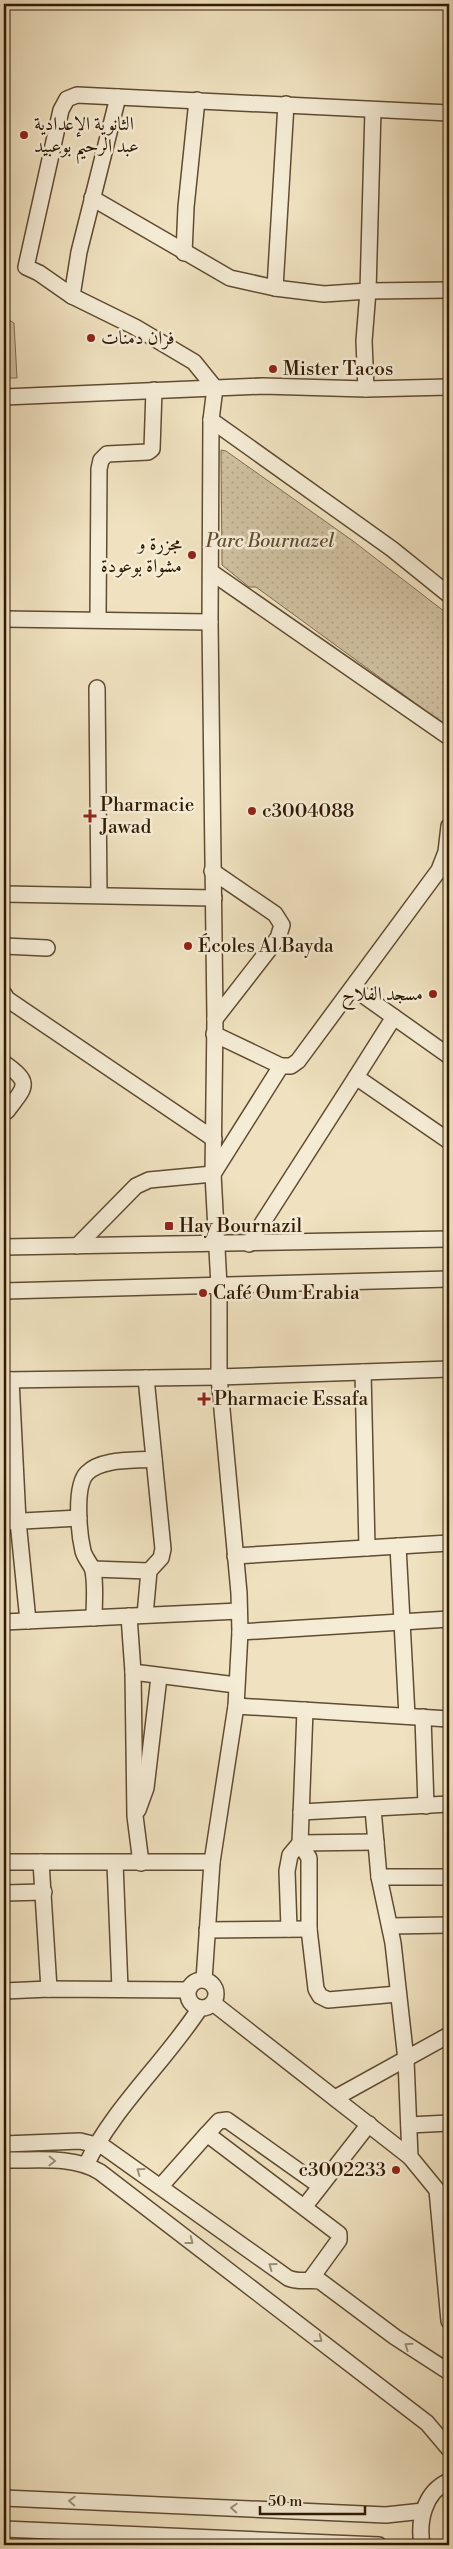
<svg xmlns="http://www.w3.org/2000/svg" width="453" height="2549" font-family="'Libre Bodoni',Amiri,serif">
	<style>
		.grass { fill: #cfc0a0; stroke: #806d52 }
		.park { fill: url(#park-dots); stroke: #806d52 }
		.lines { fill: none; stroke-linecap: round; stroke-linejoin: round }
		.minor-casing { stroke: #604c32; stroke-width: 18 }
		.minor { stroke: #f5ecd6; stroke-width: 15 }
		.oneway { stroke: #9c8e77 }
		.poi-dot { fill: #8f2418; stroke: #f5ecd6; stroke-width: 2 }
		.labels { text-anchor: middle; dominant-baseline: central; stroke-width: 5; stroke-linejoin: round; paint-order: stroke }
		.poi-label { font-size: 19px; fill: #301a03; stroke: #f5ecd6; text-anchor: start }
		.park-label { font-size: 19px; font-style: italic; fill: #604c32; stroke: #f5ecd6 }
	</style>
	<defs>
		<pattern id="park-dots" width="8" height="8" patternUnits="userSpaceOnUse" patternTransform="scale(1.25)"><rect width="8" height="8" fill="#cfc0a0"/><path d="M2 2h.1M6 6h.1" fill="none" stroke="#b2a488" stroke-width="1.8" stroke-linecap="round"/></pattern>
	</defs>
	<rect width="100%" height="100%" fill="#f0e2c0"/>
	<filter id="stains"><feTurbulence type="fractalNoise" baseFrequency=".004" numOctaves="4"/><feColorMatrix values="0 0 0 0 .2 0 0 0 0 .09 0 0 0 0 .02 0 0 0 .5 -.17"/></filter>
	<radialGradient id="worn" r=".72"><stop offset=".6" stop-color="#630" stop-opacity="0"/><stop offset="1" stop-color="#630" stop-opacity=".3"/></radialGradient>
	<polygon class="grass" points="4,317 14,323 17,378 4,378"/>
	<polygon class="park" points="221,450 226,451 353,541 449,615 449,728 256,587 249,587 222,565"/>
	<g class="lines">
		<defs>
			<g id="minor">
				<polyline points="92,198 230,278 275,288 324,294 368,291 449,290"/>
				<polyline points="184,253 186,207 197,100"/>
				<polyline points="275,288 286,104"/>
				<polyline points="72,296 79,252 118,97"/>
				<polyline points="366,389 364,341 368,291 373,110"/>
				<polyline points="4,397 263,386 366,389 449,387"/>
				<polyline points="211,420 392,549 449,595"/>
				<polyline points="211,572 449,737"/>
				<polyline points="4,619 210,622"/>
				<polyline points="98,619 99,469 101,460 107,454 148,452 152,449 154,390"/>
				<polyline points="97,688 99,895"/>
				<polyline points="212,871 275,914 282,925 278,938 215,1019"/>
				<polyline points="4,894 214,898"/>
				<polyline points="4,946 47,948"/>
				<polyline points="353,988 449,1056"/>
				<polyline points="4,994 7,999 214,1139"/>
				<polyline points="394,1017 356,1077 449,1141"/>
				<polyline points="214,1034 281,1066 291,1066 298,1061 439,870 446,852 449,826"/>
				<path d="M4,1063c28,20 22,23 3,48"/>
				<polyline points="249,1244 356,1077"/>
				<polyline points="77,1246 136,1186 149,1180 213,1174 281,1066"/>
				<polyline points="4,1247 449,1239"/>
				<polyline points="4,1291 449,1279"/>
				<polyline points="363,1372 367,1548"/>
				<polyline points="4,1380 219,1377 449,1369"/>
				<polyline points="11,1380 18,1521 28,1621"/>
				<polyline points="4,1522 79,1518"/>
				<polyline points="398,1546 407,1716"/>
				<polyline points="235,1556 449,1543"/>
				<polyline points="93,1569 149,1571"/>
				<polyline points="145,1615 149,1571 161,1558 163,1549 146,1378"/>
				<polyline points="129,1616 133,1672 236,1685"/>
				<path d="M94,1618c0,-15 2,-32 -1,-47 -1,-6 -8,-12 -10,-20 -4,-17 -9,-65 4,-78 15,-15 47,-12 67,-14"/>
				<polyline points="4,1622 239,1611"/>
				<polyline points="240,1632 449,1619"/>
				<polyline points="133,1672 135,1816 141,1863"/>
				<polyline points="236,1706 449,1719"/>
				<polyline points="305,1710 300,1843 309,1858 309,1929 316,1989 320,1996 328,2000 398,1994"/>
				<polyline points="423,1717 426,1806"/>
				<polyline points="373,1809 379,1877 393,1943 406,2060 410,2157 437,2190 449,2321"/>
				<polyline points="138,1810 146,1788 159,1677"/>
				<polyline points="301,1812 449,1804"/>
				<polyline points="300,1843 376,1842"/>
				<polyline points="4,1862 212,1862"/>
				<polyline points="41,1862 49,1989"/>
				<polyline points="115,1863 120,1989"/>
				<polyline points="379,1877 449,1877"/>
				<polyline points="4,1893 44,1892"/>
				<polyline points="390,1926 449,1925"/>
				<polyline points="289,1929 287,1871 290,1855 300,1843"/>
				<polyline points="207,1930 309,1929"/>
				<circle cx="202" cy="1994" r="14"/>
				<polyline points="204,1980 212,1862 236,1706 240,1632 239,1593 219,1377 219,1286 213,1174 215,1019 210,622 211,420 215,388 194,362 135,327 72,296 39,273 26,267 61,110 67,99 77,95 449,113"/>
				<polyline points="4,1991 49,1989 188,1990"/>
				<polyline points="213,2003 410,2157"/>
				<polyline points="335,2098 449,2035"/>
				<polyline points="409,2125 449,2123"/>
				<polyline points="207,2134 219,2121 227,2120 320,2186"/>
				<path d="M4,2144l76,-3 24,6 184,131c11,5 21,1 32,3l75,56 54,35"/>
				<path d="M4,2160c31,1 68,-5 96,12l327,251 22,26"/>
				<path d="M86,2165c27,-57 79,-103 114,-157"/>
				<polyline points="161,2186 207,2134 339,2234 339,2240 310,2280"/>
				<polyline points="305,2206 369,2124"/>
				<polyline points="4,2498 386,2515 423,2511"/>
				<polyline points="4,2529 379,2545"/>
				<path d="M422,2545c-4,-24 2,-53 27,-64"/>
			</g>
		</defs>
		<use href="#minor" class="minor-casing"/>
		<use href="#minor" class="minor"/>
	</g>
	<defs><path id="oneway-chevron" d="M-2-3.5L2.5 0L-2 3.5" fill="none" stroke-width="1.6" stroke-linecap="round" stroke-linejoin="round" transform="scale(1.25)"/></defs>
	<g class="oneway">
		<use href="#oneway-chevron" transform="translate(52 2161) rotate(1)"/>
		<use href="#oneway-chevron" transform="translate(140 2171) rotate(-144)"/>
		<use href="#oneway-chevron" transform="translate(190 2241) rotate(37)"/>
		<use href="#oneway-chevron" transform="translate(272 2266) rotate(-144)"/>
		<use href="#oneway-chevron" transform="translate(319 2339) rotate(37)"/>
		<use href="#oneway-chevron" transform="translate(408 2346) rotate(-146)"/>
		<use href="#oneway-chevron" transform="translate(72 2501) rotate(-177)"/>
		<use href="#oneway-chevron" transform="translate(234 2508) rotate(-177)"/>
	</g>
	<g class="poi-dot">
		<circle cx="24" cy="135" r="5"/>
		<circle cx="91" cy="338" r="5"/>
		<circle cx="273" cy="369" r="5"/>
		<circle cx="192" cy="555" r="5"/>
		<circle cx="252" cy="811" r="5"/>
		<path d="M87.5 808.5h5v5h5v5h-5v5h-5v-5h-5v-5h5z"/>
		<circle cx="188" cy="946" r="5"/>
		<circle cx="433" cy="994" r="5"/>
		<rect x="164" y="1221" width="10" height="10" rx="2.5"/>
		<circle cx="203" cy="1293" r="5"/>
		<path d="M201.5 1391.5h5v5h5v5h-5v5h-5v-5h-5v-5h5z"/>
		<circle cx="396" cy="2170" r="5"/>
	</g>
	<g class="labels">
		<g class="poi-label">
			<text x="34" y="124">الثانوية الإعدادية<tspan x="34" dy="22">عبد الرحيم بوعبيد</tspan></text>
			<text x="101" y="338">فران دمنات</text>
			<text x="283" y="369">Mister Tacos</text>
			<text x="182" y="544" text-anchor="end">مجزرة و<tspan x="182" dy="22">مشواة بوعودة</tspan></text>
			<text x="100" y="805">Pharmacie<tspan x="100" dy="22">Jawad</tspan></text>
			<text x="262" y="811">c3004088</text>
			<text x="198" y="946">Écoles Al Bayda</text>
			<text x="423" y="994" text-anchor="end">مسجد الفلاح</text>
			<text x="179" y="1226">Hay Bournazil</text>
			<text x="213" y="1293">Café Oum Erabia</text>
			<text x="214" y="1399">Pharmacie Essafa</text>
			<text x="386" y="2170" text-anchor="end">c3002233</text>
		</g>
		<g class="park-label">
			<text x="270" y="541">Parc Bournazel</text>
		</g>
	</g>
	<rect width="453" height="2549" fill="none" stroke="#f0e2c0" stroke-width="20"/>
	<rect x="5" y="5" width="443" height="2539" fill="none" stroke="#301a03" stroke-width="2.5"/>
	<rect x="10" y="10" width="433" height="2529" fill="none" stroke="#301a03"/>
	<path d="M260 2506v8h105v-8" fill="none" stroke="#301a03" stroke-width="2.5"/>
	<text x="268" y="2506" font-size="15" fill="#301a03" stroke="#f5ecd6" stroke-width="4" paint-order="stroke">50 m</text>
	<rect width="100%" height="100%" filter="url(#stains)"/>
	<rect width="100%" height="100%" fill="url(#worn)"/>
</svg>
